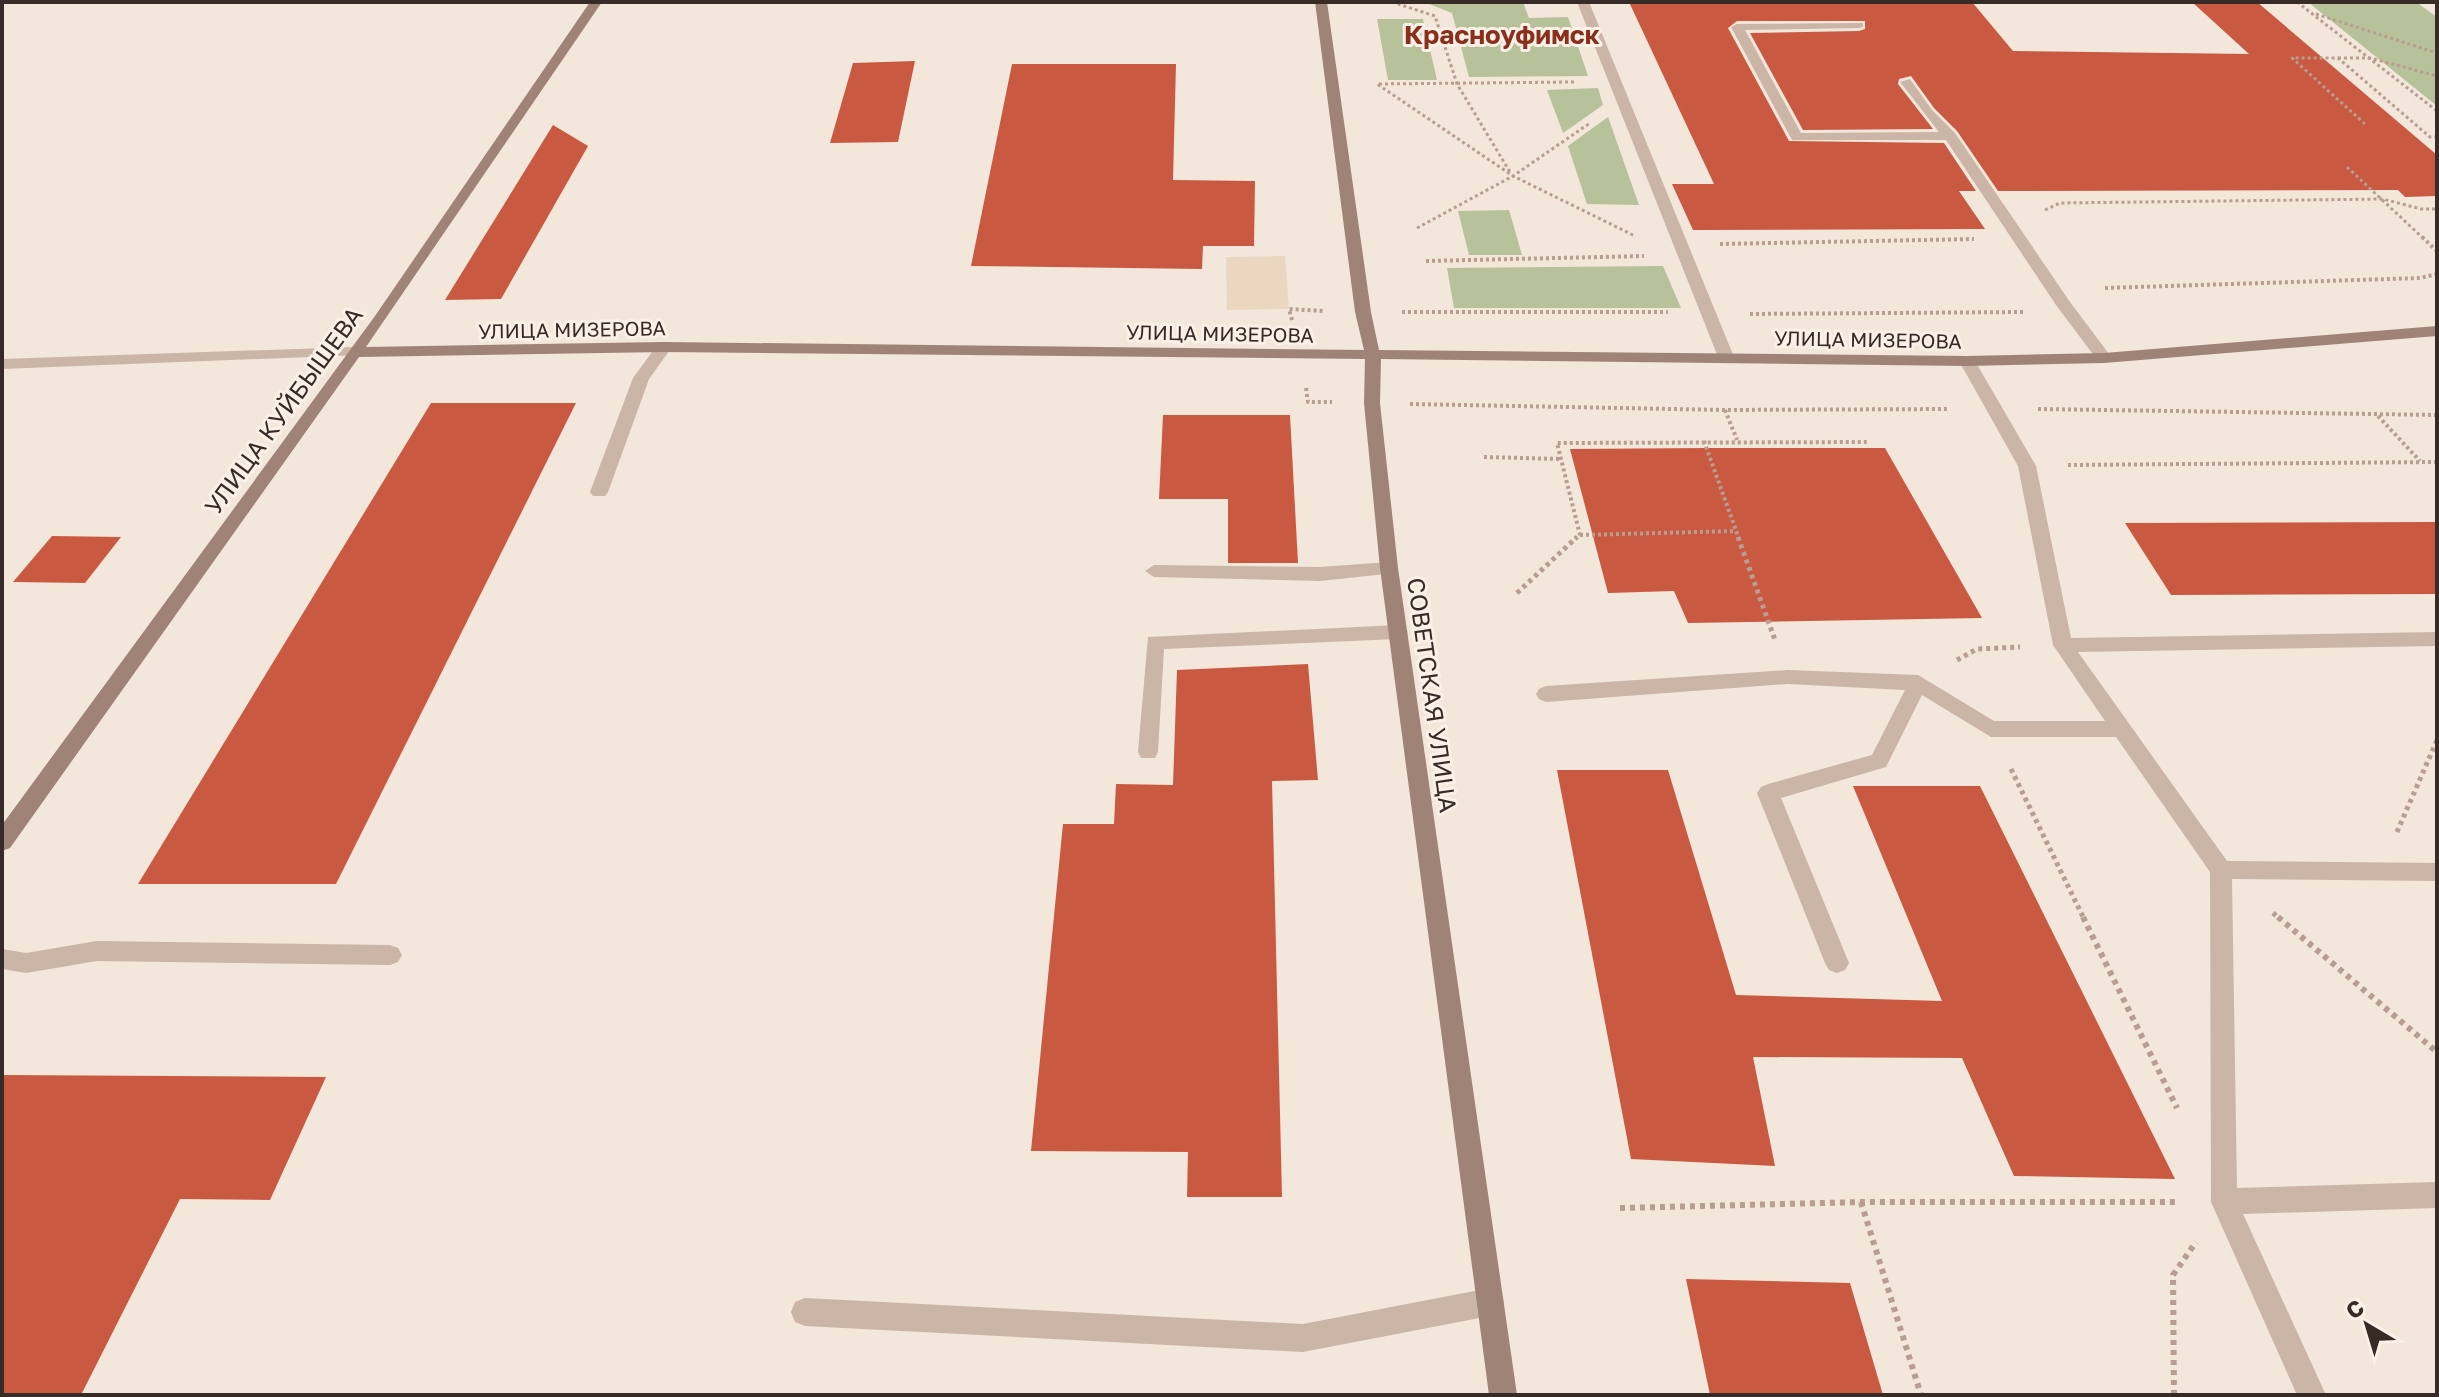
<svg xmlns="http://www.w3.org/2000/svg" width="2439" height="1397" font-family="'Golos Text',sans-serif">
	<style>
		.green { fill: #b7c29a }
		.plaza { fill: #ebd6c1 }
		.building { fill: #ca5941 }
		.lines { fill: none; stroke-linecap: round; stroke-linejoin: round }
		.path-far3 { stroke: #b79e90; stroke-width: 3; stroke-dasharray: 3 3; stroke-linecap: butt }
		.path-far2 { stroke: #b79e90; stroke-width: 4; stroke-dasharray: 3 3; stroke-linecap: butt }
		.path-far1 { stroke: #b79e90; stroke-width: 5; stroke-dasharray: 4 4; stroke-linecap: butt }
		.path { stroke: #b79e90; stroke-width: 6; stroke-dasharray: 5 5; stroke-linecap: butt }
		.service { fill: #cbb5a6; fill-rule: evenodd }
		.minor { fill: #cbb5a6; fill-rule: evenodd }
		.secondary { fill: #9f8377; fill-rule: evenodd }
		.labels { text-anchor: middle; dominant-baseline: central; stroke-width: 6; stroke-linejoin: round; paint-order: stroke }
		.far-street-label { font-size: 20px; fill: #372b27; stroke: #faf0e7 }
		.street-label { font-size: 24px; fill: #372b27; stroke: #faf0e7 }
		.far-district-label { font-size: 26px; font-weight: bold; fill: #89301d; stroke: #faf0e7 }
	</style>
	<rect width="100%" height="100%" fill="#f3e6db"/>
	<g class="green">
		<polygon points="1424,2 1523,2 1529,18 1568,17 1588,76 1469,77 1452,13"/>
		<polygon points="2308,2 2416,2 2437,17 2437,106"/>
		<polygon points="1423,19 1437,80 1388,80 1377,19"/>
		<polygon points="1598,88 1603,105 1563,133 1547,90"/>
		<polygon points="1608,117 1639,205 1587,204 1568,146"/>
		<polygon points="1509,210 1522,255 1469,255 1458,211"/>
		<polygon points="1663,266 1681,308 1454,308 1447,268"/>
	</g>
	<polygon class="plaza" points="1285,256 1289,309 1227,310 1226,257"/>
	<g class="building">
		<polygon points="1629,2 1972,2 2013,51 2249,54 2192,2 2257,2 2437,155 2437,196 2405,197 2398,190 1998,191 1957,131 1934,108 1911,76 1899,79 1898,84 1933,129 1803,130 1750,33 1859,31 1865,29 1865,21 1737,21 1728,28 1789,141 1944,143 1976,191 1959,191 1985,229 1693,230 1672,184 1714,184"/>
		<polygon points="915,61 898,142 830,143 853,63"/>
		<polygon points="1012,64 1176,64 1173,180 1255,181 1254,246 1203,246 1202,269 971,266"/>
		<polygon points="553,125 588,146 501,299 445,300"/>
		<polygon points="431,403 576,403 336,884 138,884"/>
		<polygon points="1163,415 1290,415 1298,563 1228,563 1228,499 1159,499"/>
		<polygon points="1706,448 1885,448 1982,618 1688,623 1674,591 1608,593 1570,449"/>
		<polygon points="2437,522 2437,594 2171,595 2125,523"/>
		<polygon points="52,536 121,537 85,583 13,582"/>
		<polygon points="1308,664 1318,780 1272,781 1282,1197 1187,1197 1188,1152 1031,1151 1063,824 1114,824 1116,784 1173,785 1177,670"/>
		<polygon points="1557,770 1668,770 1736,995 1942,1001 1853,786 1980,786 2175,1179 2014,1176 1962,1058 1753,1057 1775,1166 1631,1159"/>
		<polygon points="2,1075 326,1077 270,1200 180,1199 81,1395 2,1395"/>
		<polygon points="1686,1279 1850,1283 1883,1395 1710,1395"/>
	</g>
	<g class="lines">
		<g class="path-far3">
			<polyline points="1392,2 1435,16 1457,84 1510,172"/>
			<polyline points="2297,2 2437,111"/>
			<polyline points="2316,14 2437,53"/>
			<polyline points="2338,58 2370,58 2437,76"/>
			<polyline points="1574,82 1377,84 1513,176 1635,236"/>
			<polyline points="2365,124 2292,58 2338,58 2430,137 2437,137"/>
			<polyline points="2347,167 2424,239"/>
			<polyline points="2045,210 2060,203 2383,199 2421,209 2437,209"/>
			<polyline points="1417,228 1513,176 1590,123"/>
		</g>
		<g class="path-far2">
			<polyline points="2422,237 2437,251"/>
			<polyline points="1720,244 1974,239"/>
			<polyline points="1426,261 1644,256"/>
			<polyline points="2105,288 2420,278 2437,274"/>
			<polyline points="1402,312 1668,312"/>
			<polyline points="1750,314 2024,312"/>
			<polyline points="1292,320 1289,309 1324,311"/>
			<polyline points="1306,388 1308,402 1332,402"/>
			<polyline points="1410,404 1725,410 1948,409"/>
			<polyline points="2038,409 2437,415"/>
			<polyline points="1725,410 1737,440"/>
			<polyline points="2378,416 2420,461"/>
			<polyline points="1704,441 1739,539"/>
			<polyline points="1484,457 1561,459"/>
			<polyline points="2068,465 2437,462"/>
			<polyline points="1580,535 1736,531"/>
			<polyline points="1575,539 1580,535 1557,443 1869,442"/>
		</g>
		<g class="path-far1">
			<polyline points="1738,537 1775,640"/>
			<polyline points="1517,593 1577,537"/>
			<polyline points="1957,660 1977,649 2020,647"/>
			<polyline points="2011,769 2084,919"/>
			<polyline points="2397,832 2437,740"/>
			<polyline points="2273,913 2280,919"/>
		</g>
		<g class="path">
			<polyline points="2083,917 2177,1108"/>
			<polyline points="2278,917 2437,1052"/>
			<polyline points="1861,1202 1921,1395"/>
			<polyline points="1620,1208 1861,1202 2179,1202"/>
			<polyline points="2174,1395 2173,1275 2196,1242"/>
		</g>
		<g class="service">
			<polygon points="1577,2 1589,2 1734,357 1732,360 1726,362 1718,357"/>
			<polygon points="1863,23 1863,27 1859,28 1745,30 1801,133 1939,132 1900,82 1910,79 1932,110 1955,133 2070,302 2112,358 2110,361 2098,361 2056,305 1946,140 1792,140 1731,27 1737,24"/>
			<polygon points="664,342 672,347 649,379 608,492 605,496 593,496 590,492 633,378 658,344"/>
			<polygon points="1967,356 1975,361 2036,466 2071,638 2437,632 2437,646 2078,652 2227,861 2437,863 2437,881 2232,879 2237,1188 2437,1182 2437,1208 2243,1214 2326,1395 2297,1395 2211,1202 2210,872 2116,737 1991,737 1922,695 1886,767 1781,798 1849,963 1845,970 1837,973 1829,970 1825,963 1757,793 1761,787 1768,784 1872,755 1905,690 1788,684 1546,702 1539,699 1536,694 1539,689 1546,686 1788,670 1918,675 1994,721 2105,721 2053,645 2018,466 1959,361"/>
			<polygon points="1389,562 1398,568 1395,573 1320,581 1154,577 1145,571 1154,565 1320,567"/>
			<polygon points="1398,625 1408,632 1398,639 1164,649 1158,752 1155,758 1141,758 1138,752 1148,637"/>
			<polygon points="97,941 390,945 398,948 402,955 398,962 390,965 97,961 26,973 2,969 2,949 26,953"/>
			<polygon points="1490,1288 1500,1292 1504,1302 1500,1312 1490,1316 1303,1352 805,1326 795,1322 791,1312 795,1302 805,1298 1303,1324"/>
		</g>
		<polygon class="minor" points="354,347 362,352 360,355 2,369 2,359"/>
		<polygon class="secondary" points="590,2 602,2 366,347 664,342 1364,350 1355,312 1315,2 1327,2 1371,312 1379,350 1967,356 2104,353 2437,326 2437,336 2104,363 1967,366 1381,359 1380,403 1398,568 1517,1395 1489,1395 1380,568 1364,403 1365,359 664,352 359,357 10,848 2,851 2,825 375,316"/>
	</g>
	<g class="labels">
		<g class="far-street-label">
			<text transform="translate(572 329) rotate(-1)">УЛИЦА МИЗЕРОВА</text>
			<text transform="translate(1220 333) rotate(1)">УЛИЦА МИЗЕРОВА</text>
			<text transform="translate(1868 339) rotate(1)">УЛИЦА МИЗЕРОВА</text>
		</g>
		<g class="street-label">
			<text transform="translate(283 410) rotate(-54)">УЛИЦА КУЙБЫШЕВА</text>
			<text transform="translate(1433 695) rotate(82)">СОВЕТСКАЯ УЛИЦА</text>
		</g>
		<g class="far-district-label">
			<text x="1502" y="34">Красноуфимск</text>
		</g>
	</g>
	<rect width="2439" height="1397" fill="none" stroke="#372b27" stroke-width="8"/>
	<g transform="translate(2367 1325) rotate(322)" stroke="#faf0e7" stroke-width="6" paint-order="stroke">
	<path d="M0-6L14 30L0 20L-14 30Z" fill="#372b27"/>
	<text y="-12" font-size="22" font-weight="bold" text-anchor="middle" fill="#372b27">С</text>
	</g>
</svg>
